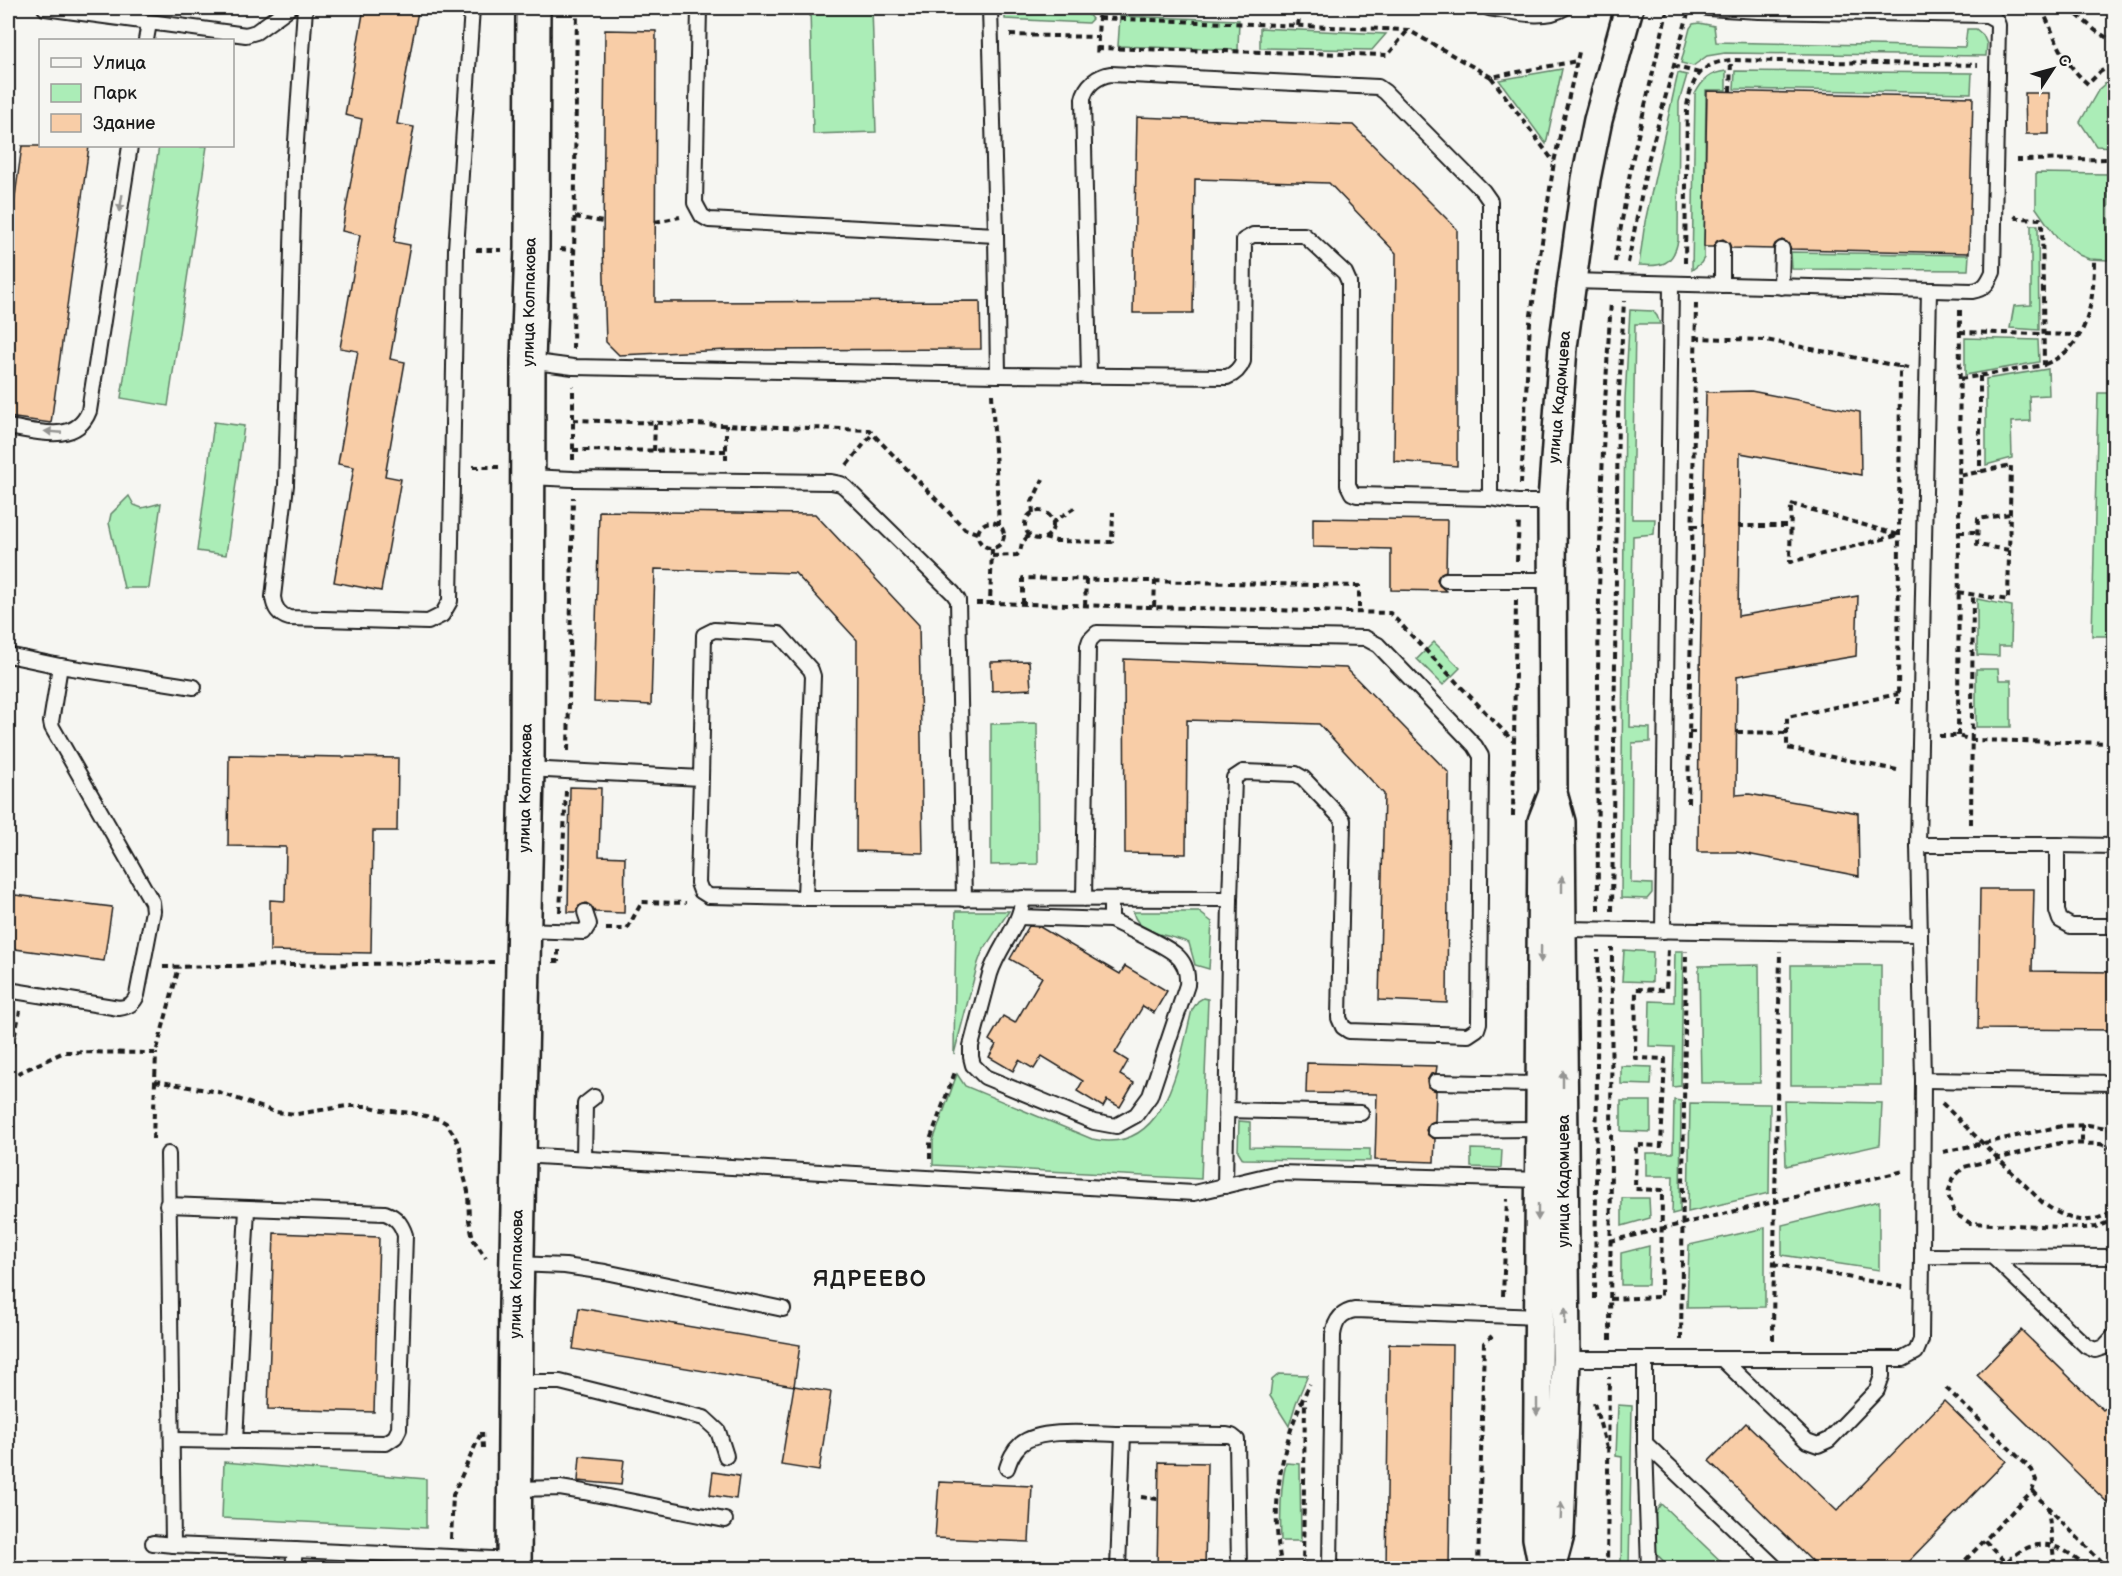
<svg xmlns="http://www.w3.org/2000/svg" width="2122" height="1576" font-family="'Balsamiq Sans',sans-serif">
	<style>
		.green { fill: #abedb7; stroke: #64846a; stroke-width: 1.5 }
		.building { fill: #f8cda7; stroke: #1c1c1c; stroke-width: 1.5 }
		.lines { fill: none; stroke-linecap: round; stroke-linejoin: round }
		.lane-casing { stroke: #1c1c1c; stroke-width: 18 }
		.street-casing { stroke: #1c1c1c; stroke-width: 32 }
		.secondary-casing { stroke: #1c1c1c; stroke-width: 38 }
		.path { stroke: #1c1c1c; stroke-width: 4; stroke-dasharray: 6 4.5; stroke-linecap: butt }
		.lane { stroke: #f6f6f2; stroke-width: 14 }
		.street { stroke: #f6f6f2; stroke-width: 27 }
		.secondary { stroke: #f6f6f2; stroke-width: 33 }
		.oneway { fill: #949492 }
		.labels { text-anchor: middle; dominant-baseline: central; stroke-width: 4.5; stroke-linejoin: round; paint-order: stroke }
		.street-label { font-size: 16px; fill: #1c1c1c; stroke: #f6f6f2 }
		.district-label { font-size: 22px; font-weight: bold; letter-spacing: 1.5px; fill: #1c1c1c; stroke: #f6f6f2 }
	</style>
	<rect width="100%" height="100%" fill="#f6f6f2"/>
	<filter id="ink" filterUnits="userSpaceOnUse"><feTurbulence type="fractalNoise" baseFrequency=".0167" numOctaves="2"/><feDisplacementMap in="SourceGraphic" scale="12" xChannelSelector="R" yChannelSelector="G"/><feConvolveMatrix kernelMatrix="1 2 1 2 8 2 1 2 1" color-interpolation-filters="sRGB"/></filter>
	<g filter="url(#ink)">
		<g class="green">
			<polygon points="810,8 872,8 876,132 813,134"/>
			<polygon points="1005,8 1083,8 1092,19 1088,23 1005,19"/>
			<polygon points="1120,16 1239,20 1238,50 1118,46"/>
			<polygon points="1699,23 1714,26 1716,42 1965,47 1967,29 1976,29 1983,35 1987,44 1986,56 1725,53 1707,56 1693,66 1681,63 1690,28 1693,24"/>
			<polygon points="1260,28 1386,34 1372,50 1260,48"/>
			<polygon points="1562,69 1546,144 1499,80"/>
			<path d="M1726,71v19h-20l-2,168 -3,5 -9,7 3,-176c8,-15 15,-21 31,-23z"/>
			<polygon points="1735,71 1972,73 1971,93 1734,89"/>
			<path d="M1678,73l9,2 -8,27 -1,139c-5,24 -16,26 -39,24l6,-43z"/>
			<polygon points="2114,76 2114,147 2096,146 2080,122 2099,89"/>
			<polygon points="159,146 207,146 168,406 121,398"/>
			<polygon points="2036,173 2109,174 2108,260 2089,259 2079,255 2057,238 2036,208"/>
			<polygon points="2031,225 2038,225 2039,330 2010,328 2014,306 2031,305"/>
			<polygon points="1791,252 1969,255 1968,270 1792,269"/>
			<polygon points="1630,310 1653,311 1657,316 1660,324 1635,324 1632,519 1655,519 1654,534 1633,536 1630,727 1650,728 1650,742 1632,743 1631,883 1652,884 1652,893 1647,899 1621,898 1625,399"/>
			<polygon points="1965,338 2038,340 2039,362 1965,375"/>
			<polygon points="2048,369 2049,395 2029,396 2030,421 2011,422 2012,458 1986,465 1986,379"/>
			<polygon points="2098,393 2114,393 2114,636 2092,636"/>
			<polygon points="214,422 244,426 226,555 197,551"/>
			<polygon points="129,496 134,505 142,508 161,503 149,588 124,588 109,523 111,514"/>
			<polygon points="1977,599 2012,606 2011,646 1999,646 1999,656 1977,655"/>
			<polygon points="1434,642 1460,668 1443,685 1417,659"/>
			<polygon points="1976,669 1998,669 1999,680 2011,680 2011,727 1976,727"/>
			<polygon points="1037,723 1038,864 991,865 991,724"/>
			<polygon points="956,911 1009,911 982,952 978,963 954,1054"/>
			<path d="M1133,912h66l13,10 -3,47 -14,-4 -6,-22c-19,-10 -50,-6 -56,-31z"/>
			<polygon points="1624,950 1653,952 1652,982 1622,981"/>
			<polygon points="1675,951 1683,951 1681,1086 1673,1087 1674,1047 1649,1046 1650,1001 1674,1002"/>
			<polygon points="1759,965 1760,1083 1701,1083 1699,966"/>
			<rect x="1791" y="965" width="90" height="120"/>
			<path d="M1203,998l5,1 -7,180 -268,-14v-24l24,-67 8,12 127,53c75,17 87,-77 100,-129l6,-9z"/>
			<polygon points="1621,1066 1652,1067 1651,1085 1621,1084"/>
			<polygon points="1674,1100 1681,1101 1680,1212 1672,1214 1673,1176 1646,1176 1646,1153 1673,1153"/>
			<polygon points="1621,1101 1651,1101 1651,1132 1621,1131"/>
			<polygon points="1784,1101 1882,1103 1880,1145 1786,1166"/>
			<polygon points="1690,1103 1770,1104 1769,1193 1688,1212"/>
			<polygon points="1239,1121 1250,1122 1250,1147 1370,1149 1370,1161 1243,1159 1238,1151"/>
			<polygon points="1471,1149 1502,1150 1501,1168 1471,1167"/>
			<polygon points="1622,1198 1649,1198 1650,1218 1622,1226"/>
			<polygon points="1879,1201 1879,1270 1782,1255 1782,1225"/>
			<polygon points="1765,1228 1765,1307 1687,1308 1689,1245"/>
			<polygon points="1649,1246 1648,1285 1621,1285 1621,1253"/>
			<polygon points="1279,1374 1308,1375 1296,1403 1289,1426 1270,1396 1272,1380"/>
			<polygon points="1618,1405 1632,1406 1629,1568 1621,1568 1622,1457 1616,1456"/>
			<polygon points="224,1462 426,1479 426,1528 222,1518"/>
			<path d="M1286,1463l14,1 1,77h-20c-1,-25 -1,-53 5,-78z"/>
			<path d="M1661,1504l67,64h-20l-4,-3 -4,3h-28c-5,-4 -11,-8 -14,-13 -7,-13 -7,-40 3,-51z"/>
		</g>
		<g class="building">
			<polygon points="364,8 400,8 418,11 397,124 414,127 394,242 410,245 390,359 405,362 385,476 401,479 381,591 334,582 354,467 338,464 358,351 340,348 360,235 342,231 362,119 345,115"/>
			<polygon points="605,30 656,31 655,302 980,301 981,349 728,350 619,355 606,342 603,247"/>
			<polygon points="1707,91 1973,97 1969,253 1791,249 1787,242 1782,240 1775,244 1773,249 1731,248 1729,243 1723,239 1717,241 1713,247 1704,247"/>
			<polygon points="2025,93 2049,93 2049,134 2026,134"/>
			<polygon points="1137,117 1353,125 1457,229 1457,466 1394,461 1396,253 1329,183 1195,179 1193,313 1133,313"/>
			<polygon points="22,146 89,146 51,423 8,417 8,247"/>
			<polygon points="1751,391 1860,412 1861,475 1740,453 1738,616 1858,596 1856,656 1737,676 1736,795 1749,794 1858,813 1859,876 1737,852 1698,852 1699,720 1706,392"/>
			<polygon points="599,511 815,514 919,625 923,853 856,851 857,640 795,573 655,569 651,705 594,702"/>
			<polygon points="1313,518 1447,520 1446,571 1441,573 1437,579 1439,585 1446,591 1391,590 1391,549 1313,547"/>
			<polygon points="1124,659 1346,668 1449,773 1447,1003 1379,1000 1384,794 1319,724 1187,720 1186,854 1125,853"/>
			<polygon points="1029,661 1031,689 992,691 991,662"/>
			<polygon points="229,755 398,758 397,831 373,831 371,953 270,951 270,900 285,901 286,847 228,846"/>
			<polygon points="570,787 601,788 599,856 625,857 624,913 595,912 591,906 586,903 579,906 576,912 568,912"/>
			<polygon points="1980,889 2034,889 2032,971 2115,972 2115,1030 1978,1029"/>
			<polygon points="15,895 112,907 104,961 8,948"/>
			<polygon points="1029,926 1040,927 1120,974 1125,966 1167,991 1154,1013 1143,1006 1115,1053 1128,1061 1120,1075 1134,1083 1120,1107 1107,1100 1103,1107 1077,1091 1083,1081 1042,1056 1034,1069 1019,1060 1013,1071 989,1057 996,1045 989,1040 1003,1016 1015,1023 1042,977 1010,959"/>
			<polygon points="1307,1063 1437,1066 1436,1073 1431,1074 1427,1081 1428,1087 1436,1091 1435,1121 1430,1123 1426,1130 1428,1135 1435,1139 1434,1162 1375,1160 1377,1094 1306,1093"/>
			<polygon points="274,1233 379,1237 374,1412 268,1409"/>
			<polygon points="579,1308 800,1345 794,1386 573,1349"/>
			<polygon points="2021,1330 2103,1410 2115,1398 2115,1510 1977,1375"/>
			<polygon points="1389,1344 1452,1345 1449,1569 1386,1569"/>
			<polygon points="794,1386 831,1392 819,1471 781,1465"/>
			<polygon points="1944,1401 2006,1461 1901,1569 1820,1569 1709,1461 1746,1423 1837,1511"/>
			<polygon points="580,1456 624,1460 621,1485 578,1481"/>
			<polygon points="1159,1462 1207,1463 1205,1569 1157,1569"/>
			<polygon points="713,1472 739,1476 736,1499 710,1495"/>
			<polygon points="939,1482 1032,1486 1029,1542 935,1538"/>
		</g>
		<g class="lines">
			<defs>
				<g id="lane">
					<polyline points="45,8 246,35 256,32 289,8"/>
					<path d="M305,8l-11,163 -8,314 -13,112c1,11 6,18 16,21l139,4 14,-7 8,-14 6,-352 16,-241"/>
					<polyline points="699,8 695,203 702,216 709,220 996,235"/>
					<path d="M1489,8c23,3 54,13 75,0"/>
					<polyline points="146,40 149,23"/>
					<path d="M1571,281l401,10c13,-2 16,-8 21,-19l5,-247 -2,-5 -9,-5 -228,-4 -52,-3"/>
					<polyline points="1722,285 1722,248"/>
					<polyline points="1781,287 1782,249"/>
					<polyline points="1929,290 1918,845 2057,845 2057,911 2060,920 2071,926 2114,926"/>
					<polyline points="528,361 573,367 998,375 996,235 990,8"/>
					<path d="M998,375l229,2c8,-3 13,-8 16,-16l1,-121 9,-5h51l41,38 4,9 -1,203 4,8 5,2 133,3 27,4h35"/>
					<path d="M1089,376l-6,-277c3,-14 14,-23 28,-25l267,13 7,5 98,99 7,10v297"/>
					<path d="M8,427c28,4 68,18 81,-16l41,-265"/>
					<polyline points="529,477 573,479 831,482 841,484 846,488 953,593 958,600 964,899"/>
					<polyline points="1446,580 1552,580"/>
					<polyline points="8,655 60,666 194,687"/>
					<polyline points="527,769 701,778 698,883 701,891 709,896 805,898 813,676 811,670 779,634 714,630 704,635 701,778"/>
					<polyline points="1918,845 1923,1080 2114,1083"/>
					<polyline points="2057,845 2114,846"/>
					<polyline points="805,898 1230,899 1234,778 1243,772 1296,774 1303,778 1343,820 1339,1018 1343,1027 1349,1031 1468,1035 1477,1029 1479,1023 1481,756 1475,746 1378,645 1365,638 1097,633 1090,640 1088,646 1084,899"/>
					<path d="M1023,898c-3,28 -25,50 -33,76l-19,72v11l2,8 12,12 109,45 22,4 20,-11 14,-19 37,-111c1,-12 -2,-23 -12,-31 -14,-11 -46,-25 -64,-34v-21"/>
					<polyline points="1019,917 1111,920"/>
					<polyline points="1562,929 1920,934"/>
					<polyline points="524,930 584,932 589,924 585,912"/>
					<polyline points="1663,931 1671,284"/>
					<path d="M8,990l111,18c9,-1 15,-4 18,-13l16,-84 -1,-9 -100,-175 -1,-5 9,-56"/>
					<polyline points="1436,1082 1539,1084"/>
					<polyline points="1226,1110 1361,1113"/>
					<polyline points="1435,1130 1539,1129"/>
					<polyline points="168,1154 173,1545 295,1550 293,1568"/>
					<polyline points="519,1155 1194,1193 1278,1173 1538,1180"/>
					<polyline points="584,1158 585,1104 594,1097"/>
					<polyline points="1225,1186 1230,899"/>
					<path d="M167,1205l218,8c11,4 16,10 20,22l-6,194 -4,8 -9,6 -213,-3"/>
					<polyline points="1922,1256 1923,1080"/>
					<polyline points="1993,1257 2086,1346 2095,1350 2104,1347 2114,1336"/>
					<polyline points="517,1264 565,1266 605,1272 783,1309"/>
					<polyline points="1566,1359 1645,1359 1645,1443 1649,1568"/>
					<polyline points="1645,1359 1903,1359 1916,1352 1921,1340 1922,1256 2114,1257"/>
					<polyline points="1722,1359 1807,1441 1818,1445 1829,1440 1877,1390 1882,1376 1882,1359"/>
					<polyline points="515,1382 560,1382 704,1418 718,1431 726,1456"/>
					<polyline points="235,1441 247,1209"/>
					<polyline points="1645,1443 1776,1568"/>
					<path d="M1007,1468c3,-9 6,-17 14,-24 20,-17 76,-10 102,-10"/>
					<polyline points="514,1489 560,1488 584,1492 725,1520"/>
					<polyline points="153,1543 173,1545"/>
					<polyline points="295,1550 429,1556 429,1568"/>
					<polyline points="429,1556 514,1560"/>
					<polyline points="1118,1568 1123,1434 1227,1435 1232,1436 1237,1440 1239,1568"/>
					<path d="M1330,1568l3,-233c2,-14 8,-23 22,-25l183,7"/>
				</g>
				<g id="street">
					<polyline points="1543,1568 1537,1538 1542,821 1553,793"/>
					<polyline points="1551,1568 1560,1535 1566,1359 1561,822 1553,793 1552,502 1563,347 1586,179 1598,120 1629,8"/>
				</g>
				<polyline id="secondary" points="514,1568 516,1303 527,769 528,361 532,247 533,8"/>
			</defs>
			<use href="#lane" class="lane-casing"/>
			<use href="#street" class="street-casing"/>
			<use href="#secondary" class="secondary-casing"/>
			<g class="path">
				<polyline points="1090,8 1099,18 1097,57"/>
				<path d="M2041,8c15,29 20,53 47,76l12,-12 14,-8"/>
				<polyline points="2069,8 2096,31 2114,42"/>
				<polyline points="1099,18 1408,30 1491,77 1577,61"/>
				<polyline points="1298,26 1300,8"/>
				<polyline points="1010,35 1098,37"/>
				<polyline points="1097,48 1388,55 1408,30"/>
				<polyline points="1673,66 1699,73"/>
				<polyline points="1491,77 1554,162"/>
				<polyline points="1730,91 1731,60"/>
				<polyline points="2016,160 2114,159"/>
				<polyline points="575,217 603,222"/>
				<polyline points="655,222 680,217"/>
				<polyline points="560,249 574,250"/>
				<polyline points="476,250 502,250"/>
				<polyline points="1615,262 1632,161 1668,8"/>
				<polyline points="1628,263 1648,161 1688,14"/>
				<path d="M1685,263l2,-157c5,-28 14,-43 44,-46l247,5"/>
				<polyline points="1960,332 2079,335"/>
				<polyline points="1695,338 1766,340 1908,368"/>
				<polyline points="573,349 577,8"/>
				<path d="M2045,364c44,-16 49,-64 49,-105"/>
				<polyline points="1980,376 1980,472"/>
				<polyline points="1960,379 2044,365 2042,222 2040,219 2017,218 2014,215"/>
				<polyline points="992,394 999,525"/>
				<polyline points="573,420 869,430 965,529 977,533"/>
				<polyline points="573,450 726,451"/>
				<polyline points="654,451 655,423"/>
				<polyline points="573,460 573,386"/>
				<polyline points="726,460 726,425"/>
				<polyline points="847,465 873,433"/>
				<polyline points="473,467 499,467"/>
				<polyline points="1521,484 1530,322 1554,162 1579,52"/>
				<polygon points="1791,504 1899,535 1790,562"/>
				<circle cx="1039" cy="525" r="14"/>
				<polyline points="1033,513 1032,502 1043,479"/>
				<circle cx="991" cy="535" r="13"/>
				<polyline points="1052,523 1077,506"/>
				<polyline points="1692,526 1704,526"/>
				<polyline points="1738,526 1790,526"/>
				<polyline points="1959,532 1978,532"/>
				<polyline points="1044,538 1056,541 1112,542 1113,512"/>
				<polyline points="992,549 990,603 1390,613 1513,741"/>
				<polyline points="2009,550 1977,545 1978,519 2010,514"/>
				<polyline points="992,556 1017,555 1020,552 1022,543 1029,535"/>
				<polyline points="1517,561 1519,521"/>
				<polyline points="1958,592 2008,600 2011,465 1959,476"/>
				<polyline points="976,603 990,603"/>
				<polyline points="1023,604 1023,578 1359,586 1359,612"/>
				<polyline points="1085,606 1086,579"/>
				<polyline points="1154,607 1155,581"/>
				<polyline points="1898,704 1900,366"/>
				<polyline points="1689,732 1698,732"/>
				<polyline points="1737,732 1787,733"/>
				<polyline points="1939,736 1958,736 1972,740 2114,743"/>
				<polyline points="1958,736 1960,310"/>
				<polyline points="568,751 573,497"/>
				<polyline points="1897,770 1787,748 1787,717 1898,694"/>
				<polyline points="1688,803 1696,303"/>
				<polyline points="1513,816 1516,599"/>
				<polyline points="1971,824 1973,594"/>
				<path d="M1598,910c-1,-203 -1,-406 13,-608"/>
				<polyline points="1612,911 1618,412 1624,301"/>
				<polyline points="560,912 566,791"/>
				<polyline points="606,929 627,929 642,902 686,903"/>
				<polyline points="553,961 558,961 558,950"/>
				<polyline points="163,967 494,962"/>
				<polyline points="8,1067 20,1011"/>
				<polyline points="8,1078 64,1052 156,1053 179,967"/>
				<polyline points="155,1081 218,1092 275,1112 297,1114 347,1106 367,1106 382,1110 412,1113 439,1119 446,1123 453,1133 460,1147 463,1172 468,1191 469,1220 473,1239 486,1258"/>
				<path d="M1942,1103l101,100c23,17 45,25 71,7"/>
				<polyline points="2082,1125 2082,1144"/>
				<polyline points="153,1139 156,1053"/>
				<polyline points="2114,1148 2100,1144 2060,1143 1964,1167 1952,1179 1948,1195 1954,1213 1970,1223 2083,1228 2096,1227 2114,1220"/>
				<polyline points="1943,1152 2062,1126 2088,1125 2114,1129"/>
				<polyline points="930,1159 930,1140 955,1072"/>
				<polyline points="1610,1241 1904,1171"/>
				<polyline points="1773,1264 1903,1287"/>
				<polyline points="1503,1296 1507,1199"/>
				<polyline points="1595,1299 1598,950"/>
				<polyline points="1610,1299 1661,1297 1662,1190 1635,1189 1636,1145 1661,1146 1665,1059 1635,1058 1636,989 1666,990 1668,949"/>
				<polyline points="1610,1340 1612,948"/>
				<polyline points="1681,1340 1686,951"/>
				<path d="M1773,1340c1,-130 5,-259 7,-389"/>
				<polyline points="1946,1388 2032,1470 2036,1480 2032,1491 1958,1568"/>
				<polyline points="1594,1403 1607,1448"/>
				<polyline points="482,1432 483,1448"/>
				<polyline points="2032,1491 2107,1568"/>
				<polyline points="1141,1497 1158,1499"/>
				<polyline points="2048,1507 2055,1568"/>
				<polyline points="451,1539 453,1495 480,1435"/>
				<polyline points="1985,1541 2012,1568"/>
				<path d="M1282,1568c-13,-61 -1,-128 28,-184"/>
				<polyline points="1303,1568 1305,1399"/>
				<polyline points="1478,1568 1484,1343 1492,1336"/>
				<polyline points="1607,1568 1609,1377"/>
				<path d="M2000,1568c34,-34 55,-28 89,0"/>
			</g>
			<use href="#lane" class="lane"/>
			<use href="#street" class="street"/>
			<use href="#secondary" class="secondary"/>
		</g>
		<defs><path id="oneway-solid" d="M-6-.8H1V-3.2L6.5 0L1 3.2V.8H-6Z" transform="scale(1.5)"/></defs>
		<g class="oneway">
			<use href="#oneway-solid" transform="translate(121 203) rotate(99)"/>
			<use href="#oneway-solid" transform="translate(53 432) rotate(-175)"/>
			<use href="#oneway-solid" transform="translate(1562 884) rotate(-90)"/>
			<use href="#oneway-solid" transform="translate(1541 954) rotate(91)"/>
			<use href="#oneway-solid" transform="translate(1563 1079) rotate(-90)"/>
			<use href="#oneway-solid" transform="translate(1538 1212) rotate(90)"/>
			<use href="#oneway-solid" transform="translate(1565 1316) rotate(-90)"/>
			<use href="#oneway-solid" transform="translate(1537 1407) rotate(90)"/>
			<use href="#oneway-solid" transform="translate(1561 1511) rotate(-88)"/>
		</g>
	</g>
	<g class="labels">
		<g class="street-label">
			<text transform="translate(530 302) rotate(-89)">улица Колпакова</text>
			<text transform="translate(1560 397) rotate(-85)">улица Кадомцева</text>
			<text transform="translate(526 788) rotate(-89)">улица Колпакова</text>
			<text transform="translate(1564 1181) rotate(-90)">улица Кадомцева</text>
			<text transform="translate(517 1274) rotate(-89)">улица Колпакова</text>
		</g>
		<g class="district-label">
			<text x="870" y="1279">ЯДРЕЕВО</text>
		</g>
	</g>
	<rect width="2122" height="1576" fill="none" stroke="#f6f6f2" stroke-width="30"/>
	<rect x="15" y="15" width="2092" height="1546" fill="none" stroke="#1c1c1c" stroke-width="2" filter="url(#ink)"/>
	<rect x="39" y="39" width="195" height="108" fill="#f6f6f2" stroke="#9f9f9c" stroke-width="1.5"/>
	<rect x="51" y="58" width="30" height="9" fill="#f6f6f2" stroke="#9f9f9c" stroke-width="1.5"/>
	<text x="93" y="69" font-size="18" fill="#1c1c1c">Улица</text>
	<rect x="51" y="84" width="30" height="18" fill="#abedb7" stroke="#9f9f9c" stroke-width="1.5"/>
	<text x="93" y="99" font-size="18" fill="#1c1c1c">Парк</text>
	<rect x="51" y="114" width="30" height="18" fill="#f8cda7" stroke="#9f9f9c" stroke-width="1.5"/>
	<text x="93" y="129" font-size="18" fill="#1c1c1c">Здание</text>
	<g transform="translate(2053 69) rotate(54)" stroke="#f6f6f2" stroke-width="4.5" paint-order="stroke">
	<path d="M0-4.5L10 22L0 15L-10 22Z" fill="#1c1c1c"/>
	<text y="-9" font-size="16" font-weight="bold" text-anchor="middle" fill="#1c1c1c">С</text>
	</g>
</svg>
